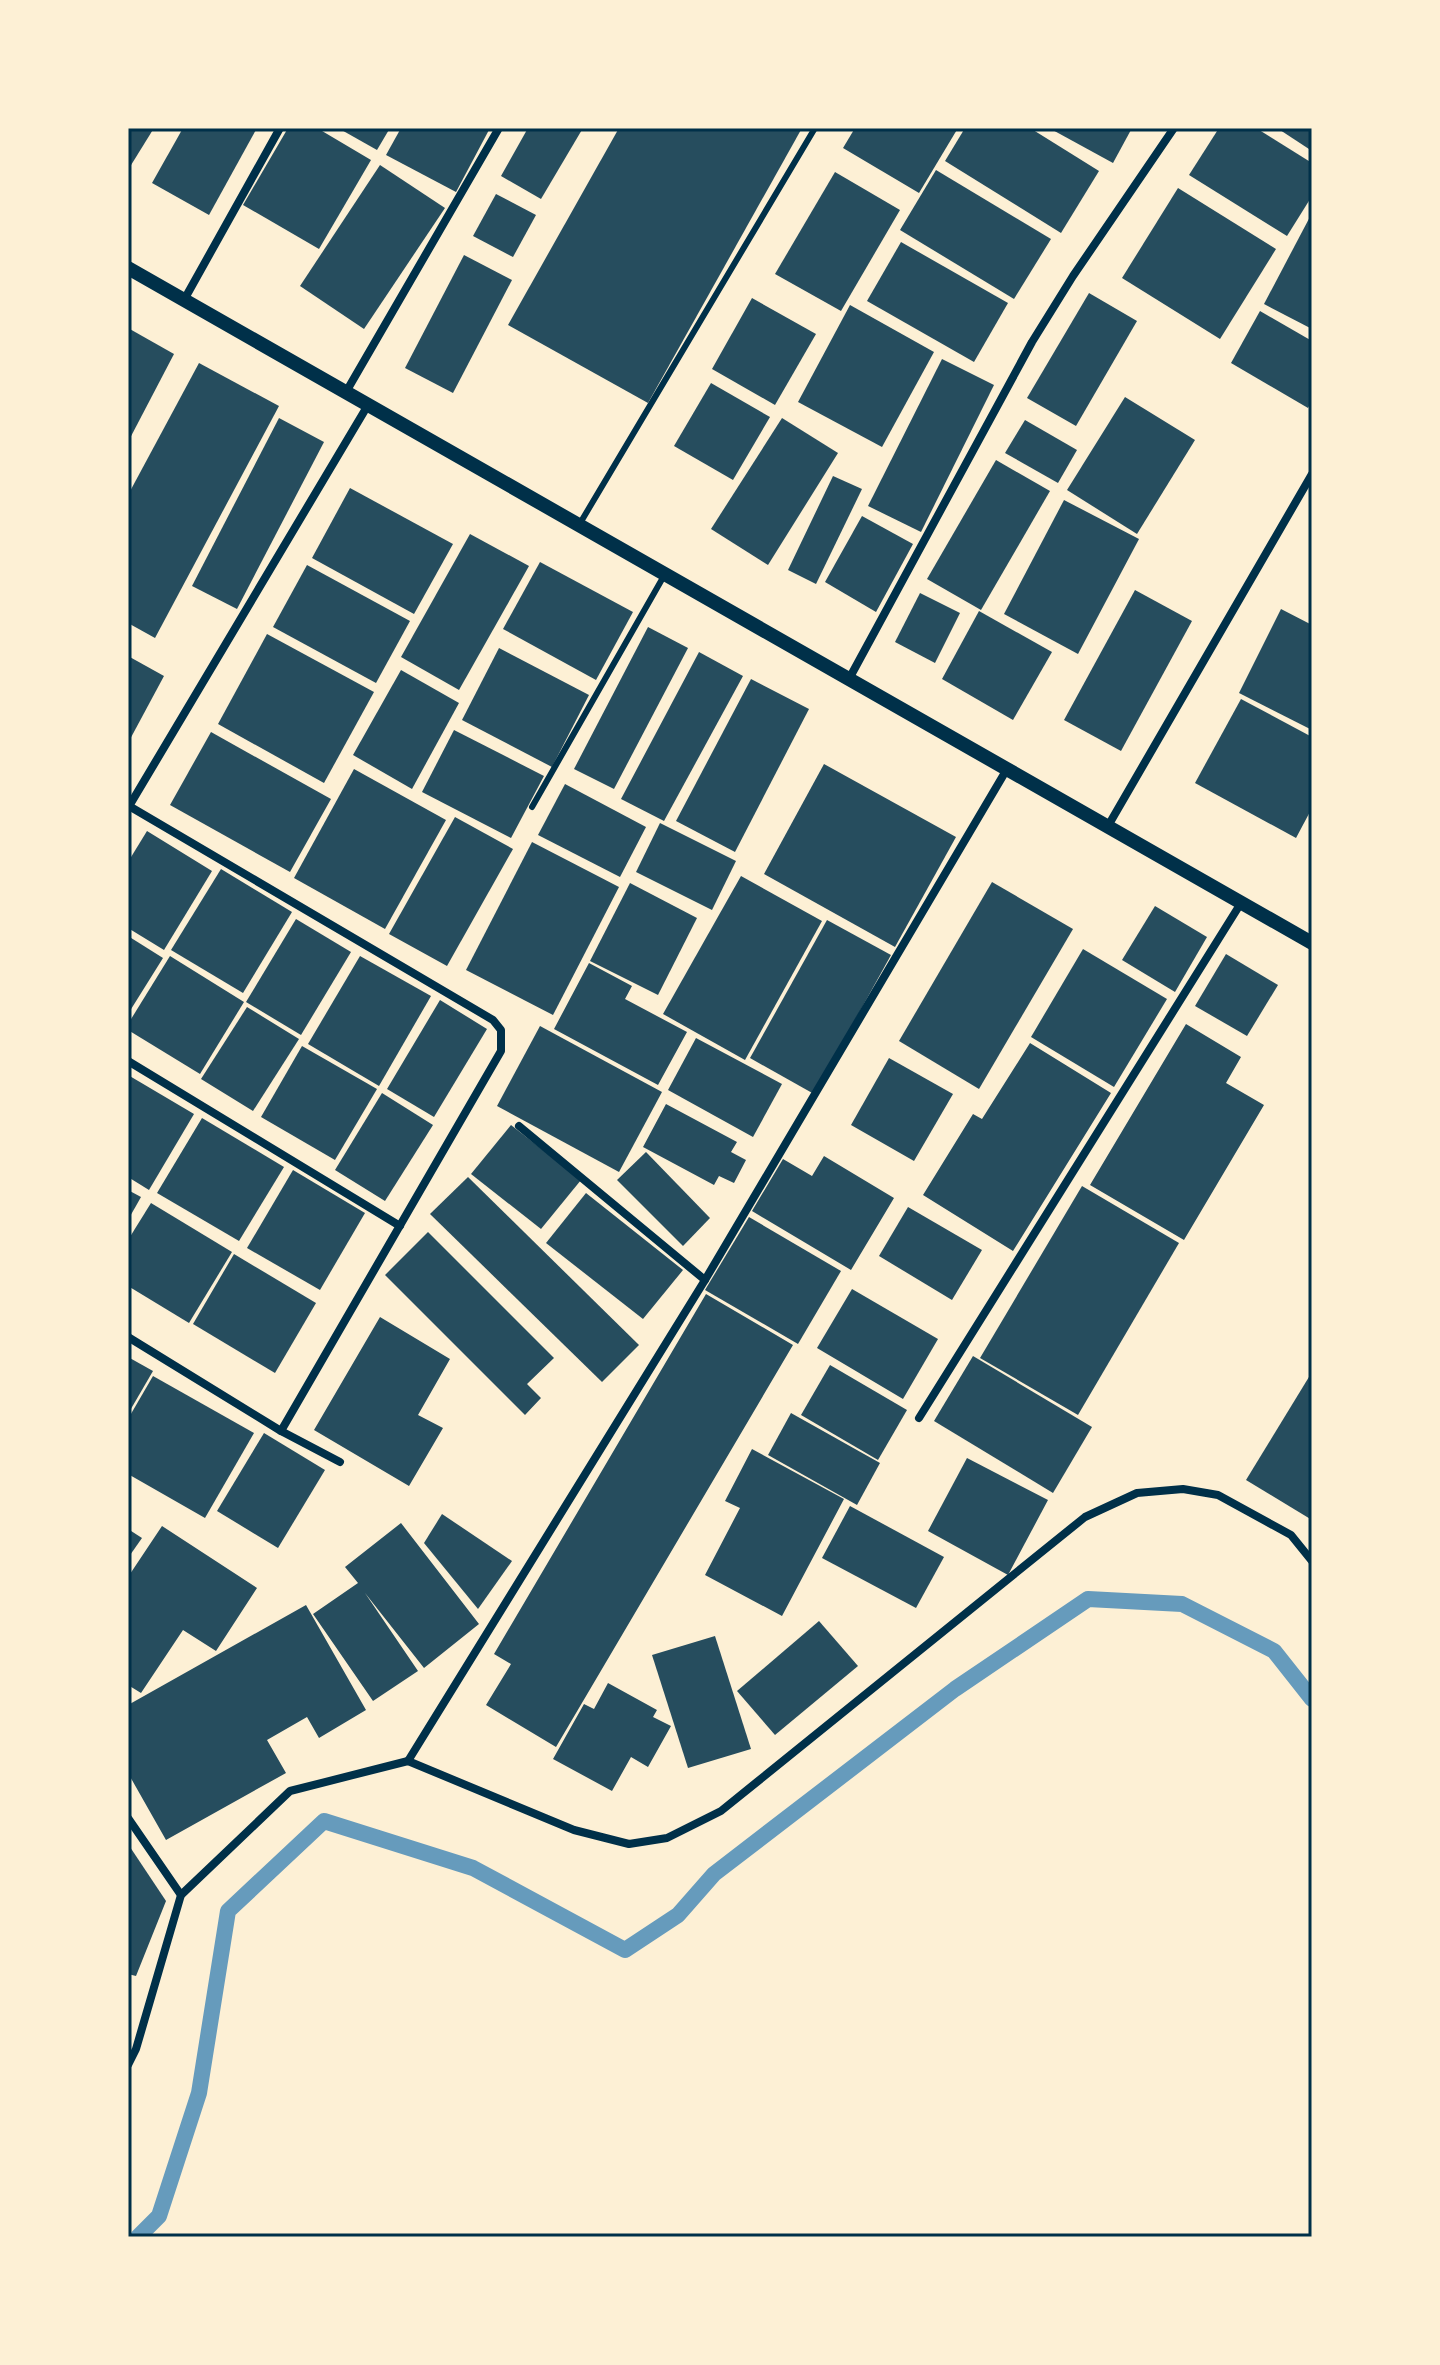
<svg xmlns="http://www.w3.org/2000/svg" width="1440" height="2365" font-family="Mulish,sans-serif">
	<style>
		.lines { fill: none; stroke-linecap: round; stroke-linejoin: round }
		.stream { stroke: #669bbc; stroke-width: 16 }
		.building { fill: #264d5e }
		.service { stroke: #003049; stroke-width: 6 }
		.minor { stroke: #003049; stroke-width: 8 }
		.tertiary { stroke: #003049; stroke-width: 14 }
		.neatline { fill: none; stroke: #003049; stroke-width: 3 }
	</style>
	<rect width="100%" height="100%" fill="#fdf0d5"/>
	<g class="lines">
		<polyline class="stream" points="138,2237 159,2216 199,2093 228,1911 324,1821 473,1868 625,1950 678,1915 714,1874 955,1689 1088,1599 1182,1604 1274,1651 1312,1699"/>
	</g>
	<g class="building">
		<polygon points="128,128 154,128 128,170"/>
		<polygon points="183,128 257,128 209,215 152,183"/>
		<polygon points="288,128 317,128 371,160 319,249 243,205"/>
		<polygon points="338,128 390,128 377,150"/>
		<polygon points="401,128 490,128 456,192 386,155"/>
		<polygon points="528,128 583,128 541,199 501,176"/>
		<polygon points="619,128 802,128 648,403 508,325"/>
		<polygon points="855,128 958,128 919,193 843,148"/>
		<polygon points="965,128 1030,128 1099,171 1061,233 945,161"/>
		<polygon points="1049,128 1132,128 1113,163"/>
		<polygon points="1219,128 1256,128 1312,163 1312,196 1287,236 1189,175"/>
		<polygon points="1277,128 1312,128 1312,151"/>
		<polygon points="380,165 445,208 364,329 300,286"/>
		<polygon points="936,170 1051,239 1014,299 900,230"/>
		<polygon points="835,172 900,210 841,311 775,274"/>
		<polygon points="1178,188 1276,249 1220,339 1122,278"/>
		<polygon points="496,194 536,215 513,257 473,236"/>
		<polygon points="1312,213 1312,329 1264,304"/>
		<polygon points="901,242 1008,303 974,362 867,301"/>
		<polygon points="464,255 512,280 453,393 405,368"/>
		<polygon points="1089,293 1137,321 1076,426 1027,398"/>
		<polygon points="752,298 816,334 775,405 712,369"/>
		<polygon points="850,305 934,352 882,447 798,402"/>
		<polygon points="1260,311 1312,341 1312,401 1308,408 1231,363"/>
		<polygon points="128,328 174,354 128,442"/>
		<polygon points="942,359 994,385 921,532 868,506"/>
		<polygon points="199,363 279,406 155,638 128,623 128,495"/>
		<polygon points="711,383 770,417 733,480 674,446"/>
		<polygon points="1125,397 1195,440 1137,534 1067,490"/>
		<polygon points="279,418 324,442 237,609 192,586"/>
		<polygon points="782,418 838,453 768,565 711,529"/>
		<polygon points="1025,420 1077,450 1058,483 1005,453"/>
		<polygon points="996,460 1050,491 981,610 927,579"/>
		<polygon points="833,476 862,489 816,584 788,570"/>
		<polygon points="350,488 453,544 414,614 312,558"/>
		<polygon points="1064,500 1139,539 1078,654 1004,614"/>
		<polygon points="862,516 913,544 876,612 825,582"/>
		<polygon points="470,534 529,566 459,690 401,657"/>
		<polygon points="540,562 633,612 596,680 503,629"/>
		<polygon points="307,565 410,621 376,683 273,627"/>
		<polygon points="1135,590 1192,621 1121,751 1064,720"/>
		<polygon points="920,593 960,613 935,663 895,642"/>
		<polygon points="1281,609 1312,625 1312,730 1239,693"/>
		<polygon points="979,611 1052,652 1013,720 942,679"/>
		<polygon points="648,627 688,648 614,789 574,769"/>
		<polygon points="267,634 374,692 324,783 218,724"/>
		<polygon points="499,648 589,695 552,767 462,720"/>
		<polygon points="699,652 743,676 664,821 621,799"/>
		<polygon points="128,656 164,676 128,743"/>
		<polygon points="401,670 459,703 412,789 353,755"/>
		<polygon points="751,679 809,709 735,852 676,821"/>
		<polygon points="1241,699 1312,737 1312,808 1296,838 1195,783"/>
		<polygon points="454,730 544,776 511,838 422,792"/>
		<polygon points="211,732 331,799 290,872 170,805"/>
		<polygon points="824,764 956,837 895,947 764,874"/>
		<polygon points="354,769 446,820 385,929 294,878"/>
		<polygon points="565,784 646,827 620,877 538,835"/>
		<polygon points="455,817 513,849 447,966 389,934"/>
		<polygon points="660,823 736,861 712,910 636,872"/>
		<polygon points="147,831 212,871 164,950 128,928 128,862"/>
		<polygon points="532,842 619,887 553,1015 466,970"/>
		<polygon points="221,869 292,912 243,993 171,950"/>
		<polygon points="741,876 822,921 745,1060 663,1014"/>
		<polygon points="992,882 1073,929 979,1089 899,1041"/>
		<polygon points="630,883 697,918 658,995 590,961"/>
		<polygon points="1155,906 1207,937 1175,992 1122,960"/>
		<polygon points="296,919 351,952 301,1035 246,1002"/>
		<polygon points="827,920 891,955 814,1094 750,1058"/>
		<polygon points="128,936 163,958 128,1014"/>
		<polygon points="1083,949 1167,999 1114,1087 1031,1037"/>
		<polygon points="1226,954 1278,985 1247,1036 1195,1006"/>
		<polygon points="170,956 244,1002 200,1074 128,1030 128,1024"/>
		<polygon points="360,956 431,996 379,1086 308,1044"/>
		<polygon points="589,963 632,986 625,999 687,1032 658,1085 554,1029"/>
		<polygon points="440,1000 487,1029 434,1117 387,1089"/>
		<polygon points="247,1007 299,1039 253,1111 201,1079"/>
		<polygon points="1186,1024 1241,1057 1226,1083 1264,1105 1184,1240 1090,1185"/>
		<polygon points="540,1026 662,1092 619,1172 497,1106"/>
		<polygon points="696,1038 782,1084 753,1137 668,1090"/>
		<polygon points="1030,1043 1111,1093 1013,1251 923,1195 973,1114 982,1119"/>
		<polygon points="302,1046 377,1089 335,1160 261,1117"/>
		<polygon points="889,1058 953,1094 914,1161 851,1125"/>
		<polygon points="128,1075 194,1114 149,1190 128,1177"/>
		<polygon points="382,1093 433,1125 385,1201 335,1170"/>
		<polygon points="666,1104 737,1142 731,1152 746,1160 734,1183 719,1176 714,1185 643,1147"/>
		<polygon points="202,1118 284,1167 239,1241 157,1193"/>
		<polygon points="511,1125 581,1180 541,1229 471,1174"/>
		<polygon points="646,1152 710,1218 683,1246 617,1180"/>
		<polygon points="824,1156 894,1198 851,1270 752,1211 783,1159 812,1176"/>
		<polygon points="293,1170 365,1213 320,1290 247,1248"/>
		<polygon points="468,1177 639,1345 602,1382 430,1214"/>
		<polygon points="1082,1186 1179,1243 1078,1415 980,1358"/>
		<polygon points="128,1190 141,1197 128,1220"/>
		<polygon points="586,1193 683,1270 643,1319 546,1243"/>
		<polygon points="151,1203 232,1252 189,1323 128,1286 128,1240"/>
		<polygon points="908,1207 982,1250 952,1300 879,1256"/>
		<polygon points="749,1217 841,1271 798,1344 705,1290"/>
		<polygon points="428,1232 554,1358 527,1384 541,1398 525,1415 385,1275"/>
		<polygon points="234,1254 316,1303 275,1373 193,1324"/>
		<polygon points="852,1289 938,1339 903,1399 817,1348"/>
		<polygon points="706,1294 793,1345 556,1747 486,1705 511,1664 494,1654"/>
		<polygon points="380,1317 450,1359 418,1415 443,1428 409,1486 314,1430"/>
		<polygon points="973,1356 1092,1427 1053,1493 934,1421"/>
		<polygon points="128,1357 153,1371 128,1414"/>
		<polygon points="830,1365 907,1410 878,1460 801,1415"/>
		<polygon points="1312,1372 1312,1520 1246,1480"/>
		<polygon points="153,1376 254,1433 205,1518 128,1474 128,1419"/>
		<polygon points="791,1413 880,1463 857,1505 768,1455"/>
		<polygon points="264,1433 325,1470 278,1548 217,1511"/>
		<polygon points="752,1449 844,1499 782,1616 705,1575 740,1508 725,1501"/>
		<polygon points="967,1458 1048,1500 1008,1575 928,1531"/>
		<polygon points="850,1506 944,1557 916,1608 822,1558"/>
		<polygon points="442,1514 512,1561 478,1609 424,1543"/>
		<polygon points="401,1523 479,1624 424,1668 365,1593 418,1671 373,1701 313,1614 358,1583 345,1567"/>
		<polygon points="162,1526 257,1588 216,1651 183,1630 141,1693 128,1685 128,1577"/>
		<polygon points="128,1529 142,1538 128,1558"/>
		<polygon points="306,1605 366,1710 319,1738 307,1717 267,1740 286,1773 166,1840 128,1773 128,1705"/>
		<polygon points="819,1621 858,1666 775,1735 737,1691"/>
		<polygon points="715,1636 751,1749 688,1768 652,1655"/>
		<polygon points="608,1683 657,1710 653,1717 671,1726 648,1767 631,1757 612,1791 553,1759 584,1704 594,1709"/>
		<polygon points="128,1844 166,1901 136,1976 128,1974"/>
	</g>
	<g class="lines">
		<g class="service">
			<polyline points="579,525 815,128"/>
			<polyline points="532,807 665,574"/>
		</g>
		<g class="minor">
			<polyline points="184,300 280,128"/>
			<polyline points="346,392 499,128"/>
			<polyline points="849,679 1032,342 1073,276 1174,128"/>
			<polyline points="129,806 493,1020 501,1030 501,1051 281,1431"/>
			<polyline points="128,808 368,405"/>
			<polyline points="1108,826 1312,474"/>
			<polyline points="128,1061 400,1226"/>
			<polyline points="519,1126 705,1280"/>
			<polyline points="128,1337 281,1431 340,1462"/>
			<polyline points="919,1418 1241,903"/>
			<polyline points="408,1761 705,1280 1007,769"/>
			<polyline points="128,1818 181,1895"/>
			<polyline points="128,2065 136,2049 181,1895 290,1791 408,1761 574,1830 629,1844 667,1838 721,1811 1085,1517 1137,1493 1183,1489 1218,1495 1291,1535 1312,1561"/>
		</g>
		<polyline class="tertiary" points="128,268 1312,943"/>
	</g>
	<rect width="1440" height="2365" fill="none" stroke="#fdf0d5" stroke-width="260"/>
	<rect x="130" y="130" width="1180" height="2105" class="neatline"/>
</svg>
